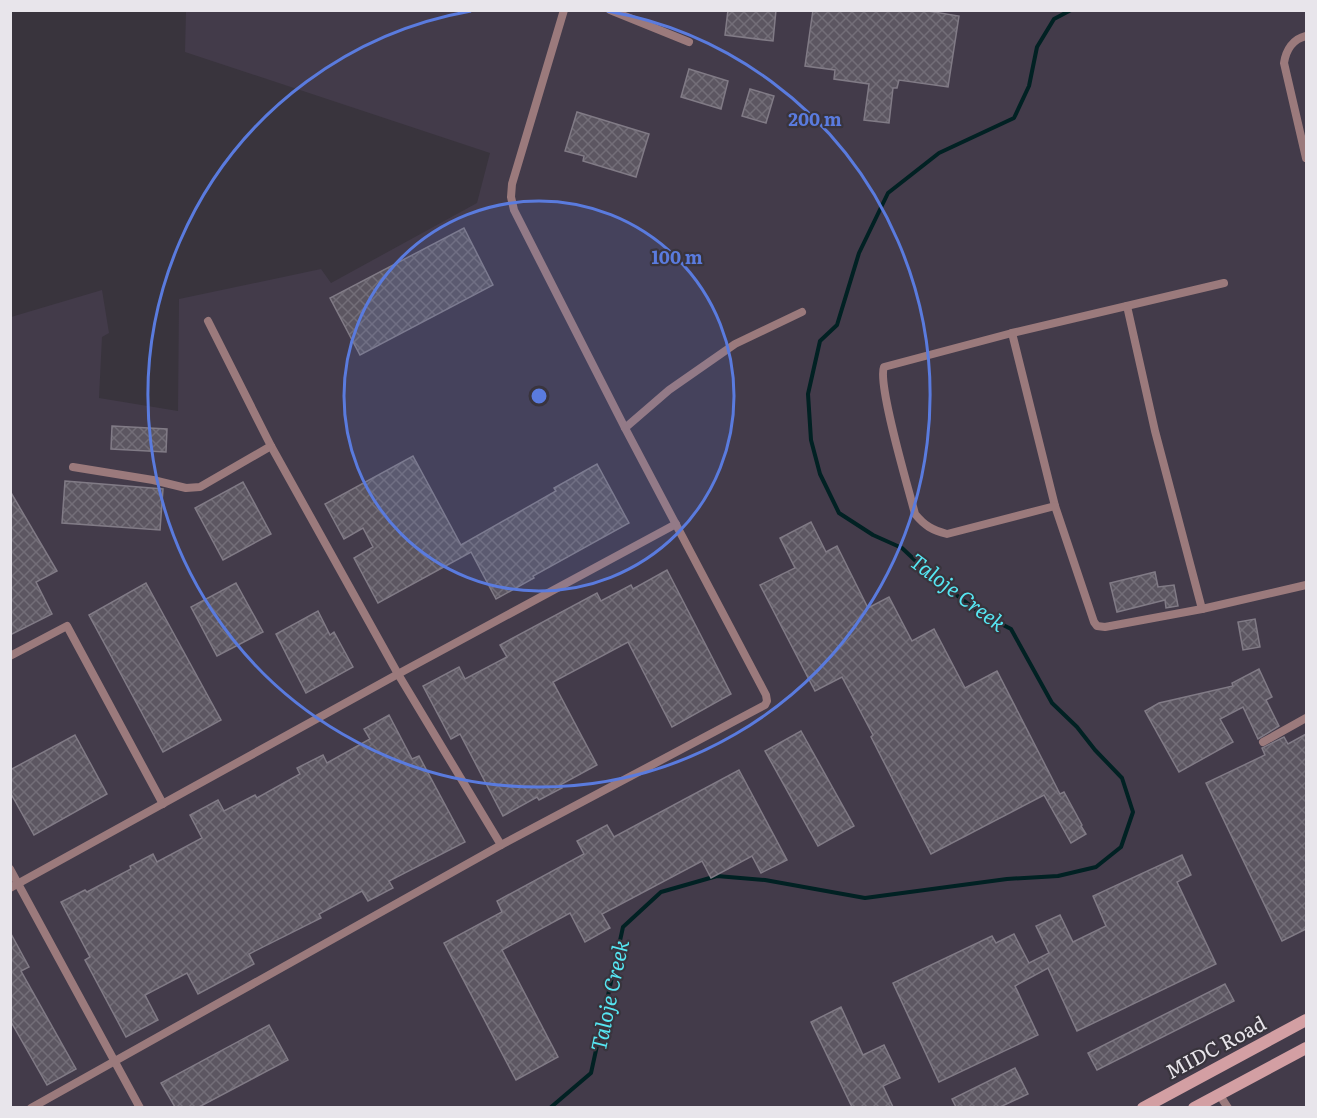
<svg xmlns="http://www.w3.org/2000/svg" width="1317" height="1118" font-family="Literata,serif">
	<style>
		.built { fill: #433b4a }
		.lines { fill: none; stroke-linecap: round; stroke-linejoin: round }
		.stream { stroke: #012123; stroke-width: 4 }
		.building { fill: url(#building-cross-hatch); stroke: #817b86; stroke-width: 1.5 }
		.service { stroke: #9b7a7c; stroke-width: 8 }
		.secondary { stroke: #d39fa3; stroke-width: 12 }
		.ring { fill: none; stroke: #5a7bde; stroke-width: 3 }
		.labels { text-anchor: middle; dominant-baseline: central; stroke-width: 4.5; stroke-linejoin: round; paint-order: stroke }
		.street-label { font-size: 20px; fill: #e8e5eb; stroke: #39343d }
		.water-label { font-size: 21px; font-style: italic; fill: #56e6f2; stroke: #39343d }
		.centre { fill: #5a7bde; stroke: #39343d; stroke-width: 3 }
		.ring-label { font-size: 18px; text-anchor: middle; font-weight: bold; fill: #5a7bde; stroke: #39343d; stroke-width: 4.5; stroke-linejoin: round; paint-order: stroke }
	</style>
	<defs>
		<pattern id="building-cross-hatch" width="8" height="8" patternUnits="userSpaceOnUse" patternTransform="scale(1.5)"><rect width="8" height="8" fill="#5c5661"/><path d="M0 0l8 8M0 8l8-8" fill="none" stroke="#736e78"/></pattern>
	</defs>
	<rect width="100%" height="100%" fill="#39343d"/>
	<polygon class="built" points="186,11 1306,11 1306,1107 11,1108 11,317 102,290 109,333 102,337 99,398 178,411 179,299 321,269 331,283 477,203 490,153 185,52"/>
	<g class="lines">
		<polyline class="stream" points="550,1108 591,1073 623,927 661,892 717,876 765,880 865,898 1007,879 1058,876 1096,867 1121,847 1133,812 1122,778 1095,750 1077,727 1052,703 1011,629 982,614 936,580 902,548 873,535 839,513 820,474 811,440 808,394 820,341 837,325 859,253 888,193 939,153 1014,118 1029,86 1037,47 1054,19 1071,10"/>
	</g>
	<g class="building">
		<polygon points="728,10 776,10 773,41 725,35"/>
		<polygon points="813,10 922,10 959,16 948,87 899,80 897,88 893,88 889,123 864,120 869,84 834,79 835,70 805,66"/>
		<polygon points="689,69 728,81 721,109 681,97"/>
		<polygon points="750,89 774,96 766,123 742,116"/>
		<polygon points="577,112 649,134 636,177 583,161 584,156 565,151"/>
		<polygon points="464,228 493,285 360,355 330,298"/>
		<polygon points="112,426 167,429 166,452 111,449"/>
		<polygon points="413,456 461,545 556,491 554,488 597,464 629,523 533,576 534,578 496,599 471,552 378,603 354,558 373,547 363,528 344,539 325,504"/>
		<polygon points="65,481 163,489 160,530 62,523"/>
		<polygon points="243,482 271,534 223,560 195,508"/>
		<polygon points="10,491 57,571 36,582 52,614 10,635"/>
		<polygon points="811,522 826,552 837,546 868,608 889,597 912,641 934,629 965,688 997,671 1060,794 1064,792 1082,825 1081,826 1086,834 1071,843 1044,795 931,854 871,737 873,735 842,677 815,691 760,585 795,568 780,538"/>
		<polygon points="667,570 731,694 672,727 628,642 553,682 597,765 560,785 562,788 539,800 537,797 503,816 460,734 451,739 423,686 459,667 465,679 507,657 500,645 597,593 601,601 631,585 633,589"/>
		<polygon points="1155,572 1158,587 1174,585 1178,606 1166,608 1165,600 1117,612 1110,583"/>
		<polygon points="146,583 221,720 163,752 89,615"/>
		<polygon points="236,583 263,632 217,656 191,607"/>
		<polygon points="318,611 330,635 334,632 353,667 306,693 276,634"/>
		<polygon points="1255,619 1260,647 1243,650 1238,622"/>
		<polygon points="1259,669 1272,697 1266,700 1279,726 1258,739 1243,707 1220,719 1233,742 1179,772 1145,711 1159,703 1233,686 1232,683"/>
		<polygon points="389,715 412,759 419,756 465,842 389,881 393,888 368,901 362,891 319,914 321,918 249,954 254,964 198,994 187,973 145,995 158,1020 126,1037 85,960 90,957 61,902 85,890 87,892 131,869 130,866 153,854 157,862 202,838 190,815 218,800 224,811 255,795 257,798 300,774 297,768 323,755 327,763 370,739 364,729"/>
		<polygon points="801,731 854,826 818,846 765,751"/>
		<polygon points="1306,734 1306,929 1282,941 1206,783 1265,755 1262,748 1284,737 1288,744"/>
		<polygon points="75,735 107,794 34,835 10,792 10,770"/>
		<polygon points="739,770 787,860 761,873 752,856 711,878 702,861 602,914 610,928 585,942 570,913 502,950 558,1057 516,1080 444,943 502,912 497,901 584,854 577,841 607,825 614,837"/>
		<polygon points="1182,855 1191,875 1177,882 1216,964 1077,1031 1048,968 1015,986 1038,1035 939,1082 893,983 992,936 996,943 1014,934 1029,963 1049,953 1036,926 1060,915 1073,942 1106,926 1093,896"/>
		<polygon points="10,932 29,967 21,971 76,1069 47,1085 10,1020"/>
		<polygon points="1225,984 1234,1001 1097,1070 1088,1053"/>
		<polygon points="841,1007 863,1055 884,1045 900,1078 883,1086 893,1107 852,1107 811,1022"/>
		<polygon points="269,1025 288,1060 199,1107 175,1107 161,1083"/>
		<polygon points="1015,1068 1028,1094 1000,1107 956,1107 952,1099"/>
	</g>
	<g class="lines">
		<g class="service">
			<polyline points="610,10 689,42"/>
			<path d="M1306,36c-13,3 -20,14 -22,27l22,95"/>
			<polyline points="1127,306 1155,431 1202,609"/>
			<polyline points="208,321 271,446 398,674 501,845"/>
			<polyline points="1012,333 1055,506 1094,622 1097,626 1105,627 1202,609 1306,585"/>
			<polyline points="625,428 669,390 735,344 802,312"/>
			<polyline points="73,467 153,480 186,488 200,487 271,446"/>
			<path d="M1055,506l-108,28c-15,-4 -22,-8 -32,-20 -6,-24 -38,-130 -31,-147l128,-34 212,-50"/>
			<polyline points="10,656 67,626 163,804"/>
			<polyline points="1263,742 1306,718"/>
			<polyline points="10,869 140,1108"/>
			<polyline points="10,888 398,674 676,524"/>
			<polyline points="1219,1094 1228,1108"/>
			<polyline points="31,1108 501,845 765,705 767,701 766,695 625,428 514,210 511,197 512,184 564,10"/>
		</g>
		<g class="secondary">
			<polyline points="1143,1108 1306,1020"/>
			<polyline points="1194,1108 1306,1048"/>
		</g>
	</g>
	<circle cx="539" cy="396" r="195" fill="#5a7bde" fill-opacity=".12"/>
	<g class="ring">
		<circle cx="539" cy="396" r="195"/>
		<path d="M607 11A391 391 0 1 1 471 11"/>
	</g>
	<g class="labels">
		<g class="street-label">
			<text transform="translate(1215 1046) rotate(-28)">MIDC Road</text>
		</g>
		<g class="water-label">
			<text transform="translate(959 591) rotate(37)">Taloje Creek</text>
			<text transform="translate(608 995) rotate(-78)">Taloje Creek</text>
		</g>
	</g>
	<circle cx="539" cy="396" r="9" class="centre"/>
	<g class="ring-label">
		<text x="815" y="126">200 m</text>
		<text x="677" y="264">100 m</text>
	</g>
	<rect width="1317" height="1118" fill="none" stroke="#e8e5eb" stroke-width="24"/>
</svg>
